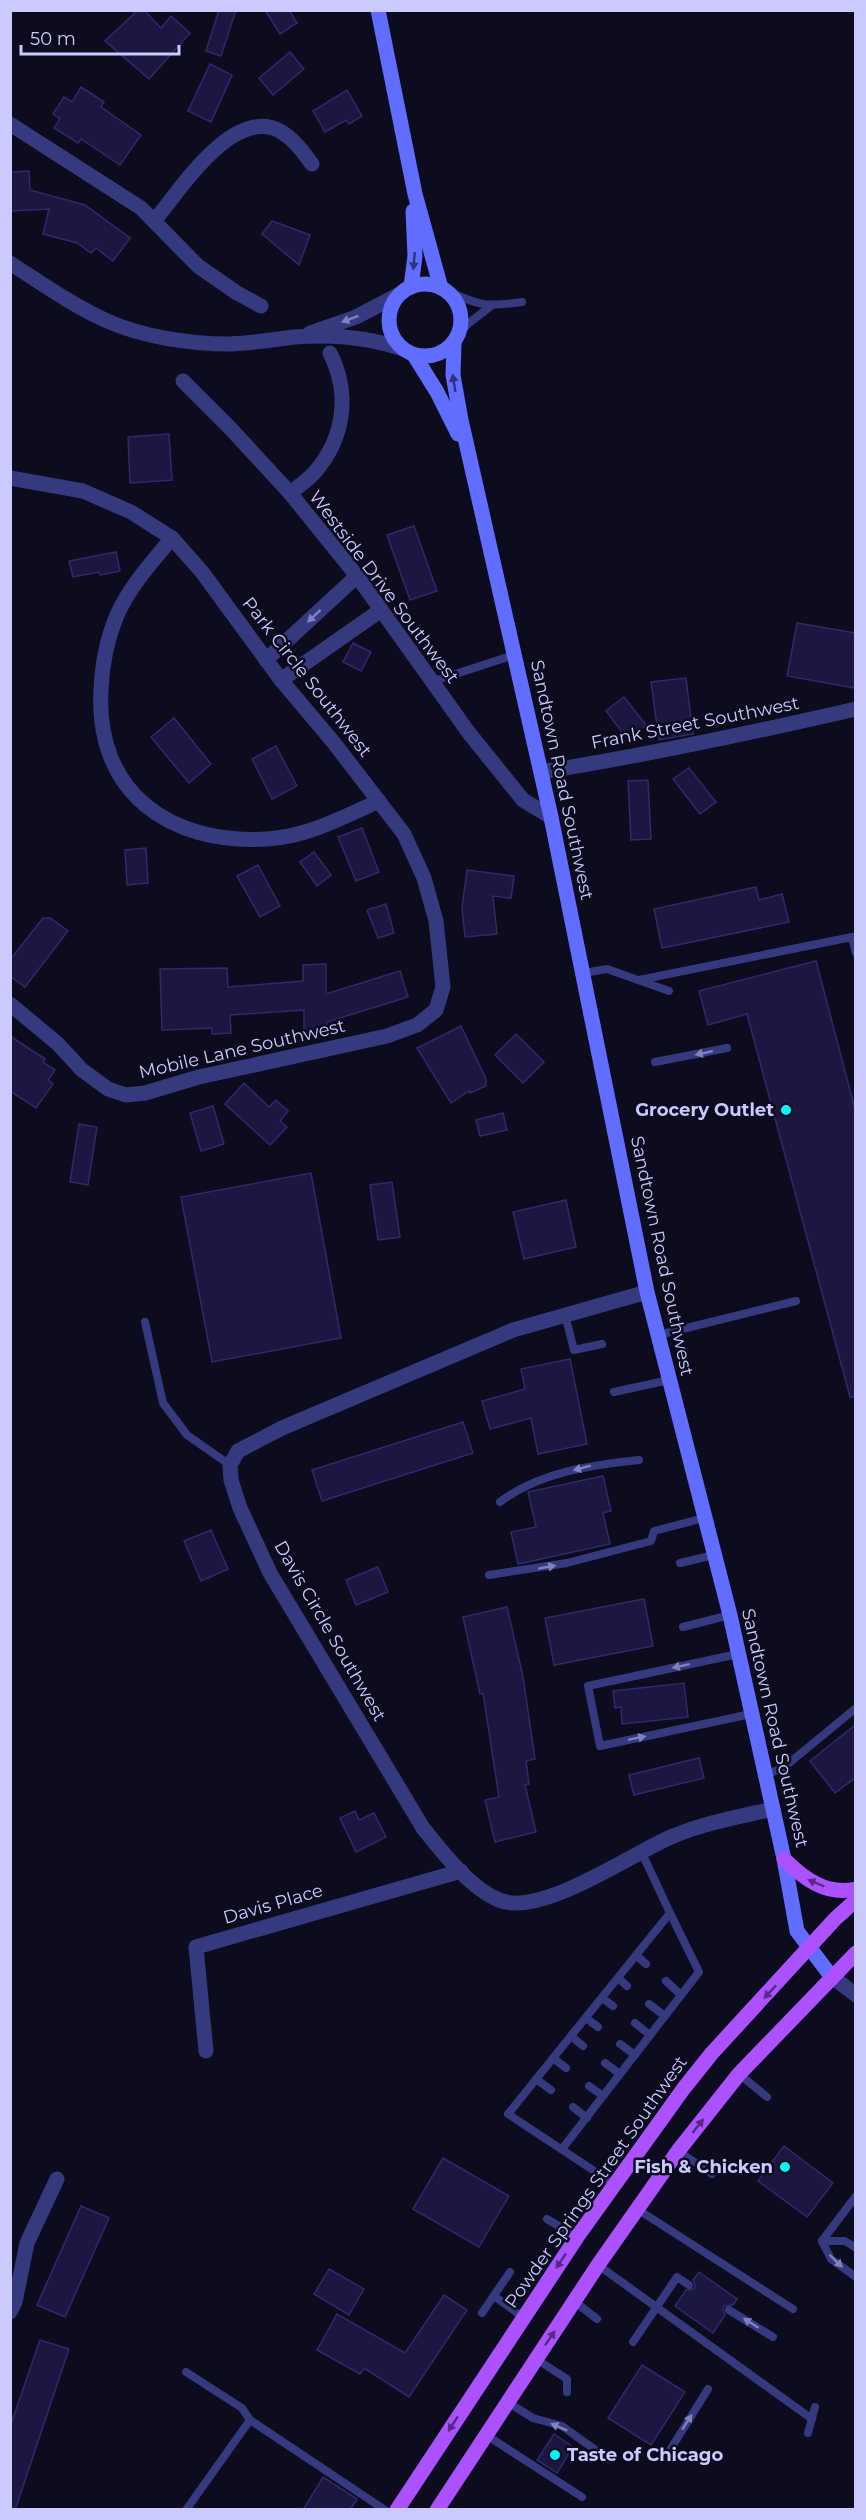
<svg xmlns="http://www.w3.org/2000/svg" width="866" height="2520" font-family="Montserrat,sans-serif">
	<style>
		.building { fill: #1c1740; stroke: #2f296d; stroke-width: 1.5 }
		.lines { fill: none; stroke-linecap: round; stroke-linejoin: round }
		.lane { stroke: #353a7f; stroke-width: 8 }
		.street { stroke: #353a7f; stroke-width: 15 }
		.secondary { stroke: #616dff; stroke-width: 15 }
		.primary { stroke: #ac51ff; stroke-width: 15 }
		.oneway { fill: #2f3379 }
		.oneway2 { fill: #8082bf }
		.oneway3 { fill: #552b84 }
		.poi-dot { fill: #00f5f5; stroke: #0d0c1f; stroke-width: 2 }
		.labels { text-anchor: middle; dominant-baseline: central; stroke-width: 5; stroke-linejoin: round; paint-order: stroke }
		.street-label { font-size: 18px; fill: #cacaff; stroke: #0d0c1f }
		.poi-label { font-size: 18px; font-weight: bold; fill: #cacaff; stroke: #0d0c1f; text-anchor: end }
	</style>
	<rect width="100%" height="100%" fill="#0d0c1f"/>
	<g class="building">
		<polygon points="138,10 144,10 161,28 171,16 190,33 149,79 105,41"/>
		<polygon points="219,10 236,10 221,56 206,51"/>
		<polygon points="265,10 289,10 297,23 280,34"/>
		<polygon points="290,52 304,69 273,95 259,78"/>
		<polygon points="210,64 232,75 211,122 188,111"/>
		<polygon points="81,87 104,102 101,107 141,135 120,165 81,139 78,143 54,128 60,119 53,114 64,97 72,102"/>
		<polygon points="347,90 362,116 349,124 346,120 325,132 313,111"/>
		<polygon points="29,171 30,190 85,205 130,238 113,261 96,248 91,253 77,243 43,234 49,209 10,211 10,172"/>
		<polygon points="272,221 310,235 299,265 262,234"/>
		<polygon points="169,434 172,480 130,483 128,437"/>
		<polygon points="414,526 437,591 410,600 387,535"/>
		<polygon points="116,552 120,571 100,575 99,572 73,577 69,561"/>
		<polygon points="797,623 855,633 855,688 787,676"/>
		<polygon points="353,643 371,652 361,671 343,662"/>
		<polygon points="686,678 693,734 659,740 651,682"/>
		<polygon points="624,697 646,725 628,740 606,711"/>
		<polygon points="174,718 211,764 189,783 151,737"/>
		<polygon points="276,746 297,786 272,799 252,759"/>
		<polygon points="689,768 716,802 700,814 673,779"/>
		<polygon points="648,780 651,839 631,840 628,781"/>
		<polygon points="362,828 379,872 356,881 338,837"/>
		<polygon points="146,848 148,883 127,885 125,850"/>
		<polygon points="314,852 331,875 317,886 300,862"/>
		<polygon points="258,865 280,906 260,917 237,876"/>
		<polygon points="467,870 514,876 511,898 493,896 497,934 465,937 462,908"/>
		<polygon points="756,887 759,900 782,894 789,922 662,948 654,909"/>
		<polygon points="386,904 394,933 378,938 367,910"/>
		<polygon points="43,918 50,918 68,931 25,987 10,976 10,960"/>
		<polygon points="816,961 855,1109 855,1397 850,1397 747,1014 708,1025 699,991"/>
		<polygon points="326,964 326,994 400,971 408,997 327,1022 327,1031 304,1032 304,1010 230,1015 231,1033 212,1034 212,1028 162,1030 160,969 227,968 228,987 303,981 303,965"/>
		<polygon points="461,1026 486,1079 486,1086 470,1093 469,1091 451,1103 417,1048"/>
		<polygon points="516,1034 544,1062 523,1083 495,1055"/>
		<polygon points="10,1036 45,1059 43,1062 55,1070 48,1080 53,1084 36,1108 10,1091"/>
		<polygon points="244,1083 269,1107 276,1100 288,1111 280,1121 287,1127 270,1145 225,1104"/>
		<polygon points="213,1106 224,1144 201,1151 190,1113"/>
		<polygon points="503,1113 507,1130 480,1136 476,1120"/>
		<polygon points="79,1124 97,1127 88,1185 70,1182"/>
		<polygon points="311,1173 341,1338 212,1362 181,1197"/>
		<polygon points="392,1182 400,1237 378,1240 370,1185"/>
		<polygon points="566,1200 576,1247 524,1259 513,1212"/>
		<polygon points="570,1359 587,1444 538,1454 531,1418 490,1429 482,1401 525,1389 521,1369"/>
		<polygon points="463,1422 473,1453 322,1501 312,1470"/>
		<polygon points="603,1476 611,1511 603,1513 610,1544 518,1564 511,1532 536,1527 528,1492"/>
		<polygon points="211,1530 228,1569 201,1581 184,1541"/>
		<polygon points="378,1567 388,1592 356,1605 346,1580"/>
		<polygon points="644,1599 653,1646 554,1665 545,1618"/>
		<polygon points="507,1607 523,1677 535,1759 526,1761 529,1784 525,1785 536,1832 495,1842 485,1800 499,1797 483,1693 480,1694 463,1617"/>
		<polygon points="684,1683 688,1717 622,1724 621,1707 615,1708 613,1691"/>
		<polygon points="855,1725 855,1778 835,1793 810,1761"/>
		<polygon points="699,1758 704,1778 634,1795 629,1775"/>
		<polygon points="355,1811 359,1820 374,1813 386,1837 356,1852 340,1818"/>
		<polygon points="784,2146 833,2183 807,2217 758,2181"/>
		<polygon points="443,2158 509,2196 479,2247 413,2209"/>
		<polygon points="81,2206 109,2218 65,2317 37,2305"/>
		<polygon points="329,2269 364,2289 349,2315 314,2294"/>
		<polygon points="699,2272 737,2299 733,2305 724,2306 723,2310 725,2315 713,2333 675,2306 686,2290 694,2289 695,2285 693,2280"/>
		<polygon points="444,2295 467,2310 409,2397 364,2368 360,2374 317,2350 337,2314 405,2353"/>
		<polygon points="40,2340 69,2349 15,2510 10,2510 10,2427"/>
		<polygon points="642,2365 685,2392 651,2445 608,2418"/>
		<polygon points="554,2434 573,2447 557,2473 537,2460"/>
		<polygon points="323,2477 357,2499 350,2510 303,2510"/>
	</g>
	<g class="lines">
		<g class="lane">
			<path d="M447,291c34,15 38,16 75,11"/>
			<polyline points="459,333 469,323 491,306"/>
			<polyline points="431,682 514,655"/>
			<polyline points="584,973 607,969 669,991"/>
			<polyline points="639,980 852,937 856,953"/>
			<polyline points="655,1062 727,1048"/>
			<polyline points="565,1315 574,1350 602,1344"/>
			<polyline points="145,1322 163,1403 187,1435 230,1465"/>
			<polyline points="658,1335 796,1301"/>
			<polyline points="614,1392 669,1380"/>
			<path d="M500,1502c39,-30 92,-37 139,-42"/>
			<polyline points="680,1563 714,1555"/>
			<polyline points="489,1575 567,1563 651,1541 654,1531 704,1518"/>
			<polyline points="683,1627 730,1615"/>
			<polyline points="738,1654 588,1686 600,1746 751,1714"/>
			<polyline points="765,1775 783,1768 856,1708"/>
			<polyline points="636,1955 646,1964"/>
			<polyline points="618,1978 627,1986"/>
			<polyline points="666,1981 681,1995"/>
			<polyline points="602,1998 613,2006"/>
			<polyline points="649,2004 665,2016"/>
			<polyline points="586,2018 598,2027"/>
			<polyline points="635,2023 650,2035"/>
			<polyline points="571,2036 583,2046"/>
			<polyline points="620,2044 635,2055"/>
			<polyline points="553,2058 566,2068"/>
			<polyline points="605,2063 620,2074"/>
			<polyline points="739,2074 767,2097"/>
			<polyline points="536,2079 551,2090"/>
			<polyline points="589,2086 603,2096"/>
			<polyline points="573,2107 587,2118"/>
			<polyline points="562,2149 699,1972 670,1913"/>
			<polyline points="678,2151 712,2174"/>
			<polyline points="614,2184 508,2114 670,1913 641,1851"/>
			<polyline points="637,2209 793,2309"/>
			<polyline points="547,2219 577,2237"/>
			<polyline points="822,2241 856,2196"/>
			<polyline points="822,2241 831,2259 856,2277"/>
			<polyline points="822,2241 845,2241 856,2248"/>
			<polyline points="598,2265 812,2419"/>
			<polyline points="494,2296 523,2317"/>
			<polyline points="574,2301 597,2319"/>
			<polyline points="729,2310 773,2337"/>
			<polyline points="482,2313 510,2272"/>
			<polyline points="633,2342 677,2277 689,2285"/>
			<polyline points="536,2359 567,2379 567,2392"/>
			<polyline points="186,2372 242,2408 250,2420"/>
			<polyline points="507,2402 533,2418 562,2426 608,2459"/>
			<polyline points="808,2433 815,2407"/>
			<polyline points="486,2435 582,2497"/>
			<polyline points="667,2455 708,2389"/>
			<polyline points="186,2510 250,2420 385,2510"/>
		</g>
		<g class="street">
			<polyline points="10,124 141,208 198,266 237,293 261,306"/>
			<path d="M155,220c26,-31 78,-114 125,-89 14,8 23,21 32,33"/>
			<path d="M10,263c31,20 62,42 95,57 37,17 85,24 125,24 22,-1 43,-4 64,-7 37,-3 74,0 109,12"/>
			<polyline points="310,333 356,317 400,294"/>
			<polyline points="183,381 231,429 290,493 357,576 469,733 523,800 551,817"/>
			<polyline points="10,478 83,491 131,512 172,538 202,572 281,680 334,743 404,834 424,878 436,921 443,987 436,1010 417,1025 387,1036 199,1077 145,1093 126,1095 108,1089 82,1070 58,1044 10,1004"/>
			<path d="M290,493c9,-7 18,-13 25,-21 30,-35 35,-79 15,-119"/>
			<path d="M172,538c-20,24 -42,48 -55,77 -10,24 -15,49 -16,75 -6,103 70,155 166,149 39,-2 77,-22 112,-38"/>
			<polyline points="266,660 357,576"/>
			<polyline points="281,680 381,610"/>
			<path d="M541,772c106,-17 210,-39 315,-63"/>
			<path d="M647,1292l-134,38 -231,98 -44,23 -8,14 1,15 9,28 30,65 153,255c20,25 47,60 76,72 41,18 132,-46 172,-63 33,-14 67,-20 102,-28"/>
			<polyline points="831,1976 856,1995"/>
			<polyline points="206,2051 196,1947 461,1871"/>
			<polyline points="10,2312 15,2302 27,2243 57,2179"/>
		</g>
		<g class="secondary">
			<polyline points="378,10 415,194 441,288"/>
			<circle cx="425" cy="320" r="36"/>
			<polyline points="411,287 415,256 413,211"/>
			<polyline points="454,343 453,375 461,420 551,817 647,1292 730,1615 784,1859 797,1931 831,1976"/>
			<polyline points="414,355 437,392 458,434"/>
		</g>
		<g class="primary">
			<path d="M784,1859c19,19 42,37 72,30"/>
			<polyline points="397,2510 577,2237 684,2088 712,2053 835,1919 856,1900"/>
			<polyline points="437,2510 598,2265 678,2151 739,2074 856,1953"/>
		</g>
	</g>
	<defs><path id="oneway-solid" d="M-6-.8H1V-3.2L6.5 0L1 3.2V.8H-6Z" transform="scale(1.5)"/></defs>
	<g class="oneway">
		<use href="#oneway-solid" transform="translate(414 261) rotate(95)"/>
		<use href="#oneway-solid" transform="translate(454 383) rotate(-99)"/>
	</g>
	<g class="oneway2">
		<use href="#oneway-solid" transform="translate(350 319) rotate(159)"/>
		<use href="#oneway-solid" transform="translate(314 616) rotate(137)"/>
		<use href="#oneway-solid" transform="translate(704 1053) rotate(168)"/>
		<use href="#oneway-solid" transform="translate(582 1468) rotate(165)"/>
		<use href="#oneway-solid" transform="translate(547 1567) rotate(-10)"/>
		<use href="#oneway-solid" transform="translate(681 1666) rotate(168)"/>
		<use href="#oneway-solid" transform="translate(637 1738) rotate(-12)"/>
		<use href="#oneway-solid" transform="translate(836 2261) rotate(44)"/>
		<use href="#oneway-solid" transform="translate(751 2323) rotate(-148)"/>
		<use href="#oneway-solid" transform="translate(687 2422) rotate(-57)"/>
		<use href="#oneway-solid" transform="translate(559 2427) rotate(-156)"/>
	</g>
	<g class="oneway3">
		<use href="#oneway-solid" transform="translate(816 1883) rotate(-157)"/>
		<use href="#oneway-solid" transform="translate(770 1992) rotate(133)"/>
		<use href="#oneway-solid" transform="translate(698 2126) rotate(-52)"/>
		<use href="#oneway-solid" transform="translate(561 2261) rotate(124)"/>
		<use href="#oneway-solid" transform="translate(550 2338) rotate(-56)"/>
		<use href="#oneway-solid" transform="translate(453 2424) rotate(123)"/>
	</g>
	<g class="poi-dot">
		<circle cx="786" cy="1110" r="6"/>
		<circle cx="785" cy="2167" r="6"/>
		<circle cx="555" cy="2455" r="6"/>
	</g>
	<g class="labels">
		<g class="street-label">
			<text transform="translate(384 587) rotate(53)">Westside Drive Southwest</text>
			<text transform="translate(307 677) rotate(52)">Park Circle Southwest</text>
			<text transform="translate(695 723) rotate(-11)">Frank Street Southwest</text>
			<text transform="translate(562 780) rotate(78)">Sandtown Road Southwest</text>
			<text transform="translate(242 1049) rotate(-13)">Mobile Lane Southwest</text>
			<text transform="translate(662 1256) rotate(78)">Sandtown Road Southwest</text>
			<text transform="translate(330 1631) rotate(60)">Davis Circle Southwest</text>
			<text transform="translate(775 1728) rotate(77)">Sandtown Road Southwest</text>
			<text transform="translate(273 1904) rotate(-16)">Davis Place</text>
			<text transform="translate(596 2182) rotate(-55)">Powder Springs Street Southwest</text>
		</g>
		<g class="poi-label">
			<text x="774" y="1110">Grocery Outlet</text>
			<text x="773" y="2167">Fish &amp; Chicken</text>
			<text x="567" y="2455" text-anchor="start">Taste of Chicago</text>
		</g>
	</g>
	<rect width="866" height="2520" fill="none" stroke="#cacaff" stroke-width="24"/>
	<path d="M21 45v9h158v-9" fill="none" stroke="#cacaff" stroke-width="3"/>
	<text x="30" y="45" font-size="18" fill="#cacaff" stroke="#0d0c1f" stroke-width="4.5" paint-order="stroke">50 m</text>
</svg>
